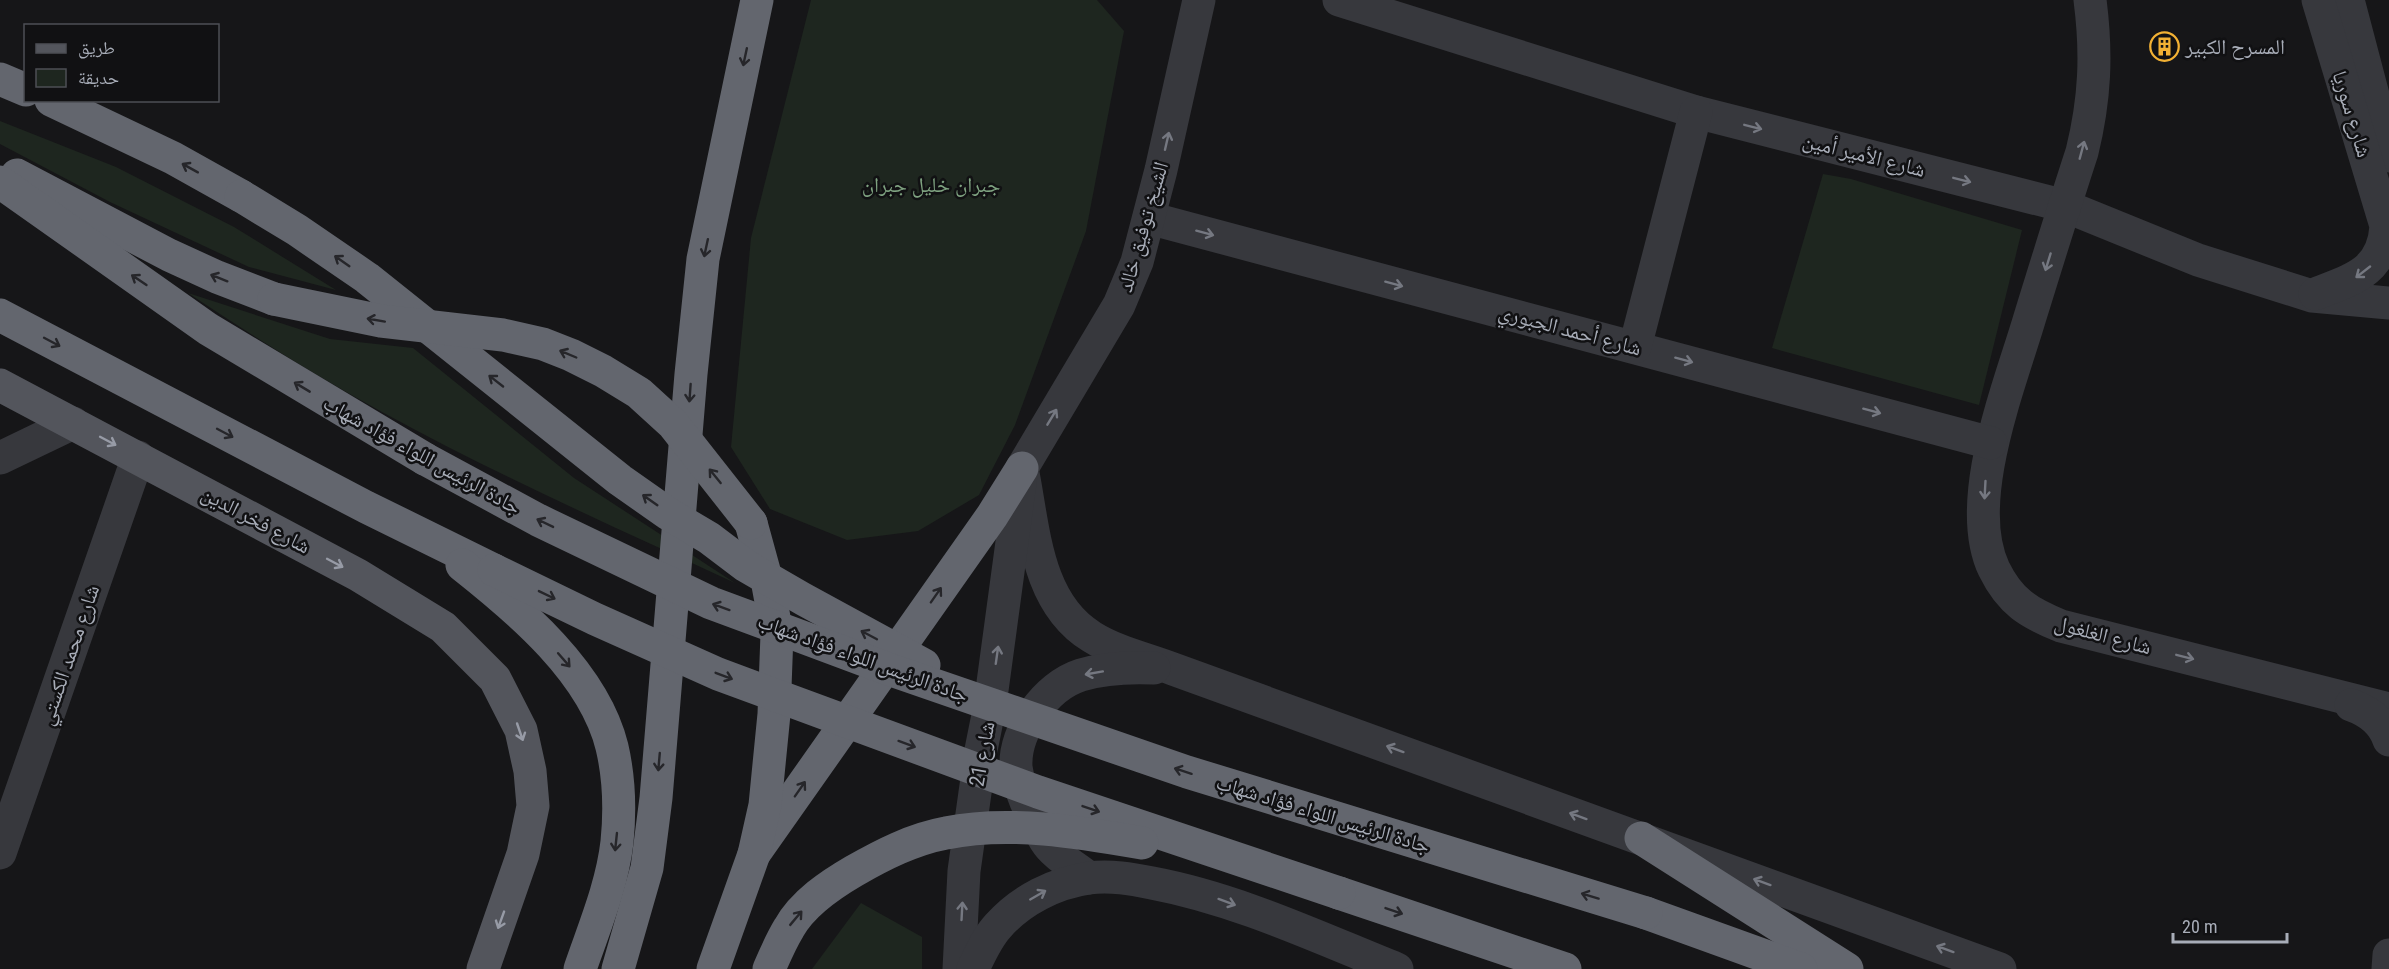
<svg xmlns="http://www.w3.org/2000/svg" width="2389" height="969" font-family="'Roboto Condensed','Noto Naskh Arabic',sans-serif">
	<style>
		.green { fill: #1e261f }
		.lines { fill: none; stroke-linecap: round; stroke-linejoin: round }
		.minor { stroke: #37383d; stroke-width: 33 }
		.major { stroke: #53555c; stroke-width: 33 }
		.highway { stroke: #63666e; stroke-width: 33 }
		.highway-bridge { stroke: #63666e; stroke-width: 33 }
		.oneway { stroke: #26262a }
		.oneway2 { stroke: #757881 }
		.oneway3 { stroke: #979ba6 }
		.labels { text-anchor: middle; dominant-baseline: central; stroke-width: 5; stroke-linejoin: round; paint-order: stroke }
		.poi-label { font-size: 21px; fill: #a8adb8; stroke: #111113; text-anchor: start }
		.street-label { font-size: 21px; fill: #a8adb8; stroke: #111113 }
		.park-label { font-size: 21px; fill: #7fa381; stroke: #111113 }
	</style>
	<rect width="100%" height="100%" fill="#161618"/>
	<g class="green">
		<polygon points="811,0 1097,0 1124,31 1086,231 1015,425 979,495 918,531 847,540 770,509 731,447 751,238"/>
		<polygon points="0,121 116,167 234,227 336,290 249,267 110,202 0,144"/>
		<polygon points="1823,174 1851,179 2022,230 1979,405 1772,348"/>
		<path d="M188,293l142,46 83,9 161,130 161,105c-118,-55 -238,-108 -353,-171 -67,-37 -131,-77 -194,-119z"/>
		<polygon points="861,903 922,937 922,969 812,969"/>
	</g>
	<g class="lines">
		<g class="minor">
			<polyline points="1339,0 1696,112 2065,206 2198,260 2312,296 2389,303"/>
			<path d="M2090,0c7,54 5,99 -8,152 -18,55 -35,110 -52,165 -20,68 -68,185 -36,252 16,33 35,44 67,57l328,83"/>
			<polyline points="2348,0 2389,156"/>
			<polyline points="1149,218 1991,443"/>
			<path d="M2315,294c38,-15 68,-22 71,-68l-68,-226"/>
			<polyline points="1635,347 1696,112"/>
			<polyline points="0,458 73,423"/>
			<path d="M1022,468c12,58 13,134 70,169 24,15 55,22 81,32l827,300"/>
			<path d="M2351,705c17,6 32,17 38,35"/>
			<polyline points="0,853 138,457"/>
			<path d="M1089,878c-12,-10 -29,-19 -39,-31 -8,-8 -12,-22 -18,-32 -7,-14 -14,-32 -16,-48 -2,-36 30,-81 65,-92 23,-7 49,-8 73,-7"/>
			<polyline points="959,969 964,871 981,750 990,705 1022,468 1119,305 1137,262 1161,170 1199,0"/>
			<path d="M973,969c7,-15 14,-31 25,-43 23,-26 57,-43 91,-48 21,-3 43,1 63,5 85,16 165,54 245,86"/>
			<polyline points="2388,969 2389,955"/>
		</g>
		<polyline class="major" points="0,385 358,575 443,627 495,679 521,730 530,771 533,806 523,854 483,969"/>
		<g class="highway">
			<polyline points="0,79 26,90"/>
			<polyline points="51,100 173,158 241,196"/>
			<polyline points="17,175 169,255 217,277 274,299"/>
			<polyline points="0,182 208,329 425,459"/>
			<polyline points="0,315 366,507 494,570"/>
			<path d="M462,565c57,45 132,108 150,182 7,30 8,65 5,95 -5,44 -23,86 -37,127"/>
			<polyline points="1641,838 1847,969"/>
			<polyline points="754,854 992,516 1022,468"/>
			<polyline points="1339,893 1565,969"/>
			<polyline points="1646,913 1801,969"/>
			<polyline points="618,969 647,868 656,798 691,374 703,259 757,0"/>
			<polyline points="713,969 754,854 765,805 774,714 777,634 768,585 751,523"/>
		</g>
		<g class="highway-bridge">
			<polyline points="241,196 297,230 367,278 620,480 667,513 709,538 746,566 803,599 924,665"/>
			<polyline points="274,299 381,321 503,335 543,344 571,355 603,371 639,393 673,424 751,523"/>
			<polyline points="425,459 538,520 711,603 891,670 1187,772 1646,913"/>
			<polyline points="494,570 595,619 718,674 1038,792 1339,893"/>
			<path d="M769,969c6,-14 12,-28 20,-41 14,-25 41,-43 65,-57 28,-16 59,-32 92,-38 63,-13 133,-1 196,10"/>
		</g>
	</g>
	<defs><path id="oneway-shaft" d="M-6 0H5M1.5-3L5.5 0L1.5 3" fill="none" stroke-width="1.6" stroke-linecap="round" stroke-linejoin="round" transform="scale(1.5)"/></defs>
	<g class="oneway">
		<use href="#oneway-shaft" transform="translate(745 57) rotate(102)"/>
		<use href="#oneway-shaft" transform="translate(190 168) rotate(-151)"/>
		<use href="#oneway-shaft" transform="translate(706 248) rotate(102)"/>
		<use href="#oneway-shaft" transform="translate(342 261) rotate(-145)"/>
		<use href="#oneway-shaft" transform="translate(219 278) rotate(-158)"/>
		<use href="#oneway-shaft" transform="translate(139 280) rotate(-146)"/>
		<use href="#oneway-shaft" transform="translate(376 320) rotate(-170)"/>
		<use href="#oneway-shaft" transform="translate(52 342) rotate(28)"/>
		<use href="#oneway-shaft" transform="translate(568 354) rotate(-157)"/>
		<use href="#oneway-shaft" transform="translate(496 381) rotate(-142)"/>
		<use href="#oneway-shaft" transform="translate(302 387) rotate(-149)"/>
		<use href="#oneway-shaft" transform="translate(690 393) rotate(94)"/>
		<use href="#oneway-shaft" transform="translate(225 433) rotate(28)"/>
		<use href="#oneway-shaft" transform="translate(715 476) rotate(-129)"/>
		<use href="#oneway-shaft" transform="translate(650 500) rotate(-145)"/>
		<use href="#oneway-shaft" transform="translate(545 523) rotate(-154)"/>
		<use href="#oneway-shaft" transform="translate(547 595) rotate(26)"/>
		<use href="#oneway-shaft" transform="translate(936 595) rotate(-55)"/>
		<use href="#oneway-shaft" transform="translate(721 607) rotate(-160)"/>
		<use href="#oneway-shaft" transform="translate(869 635) rotate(-152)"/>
		<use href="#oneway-shaft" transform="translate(564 660) rotate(49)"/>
		<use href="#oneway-shaft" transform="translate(724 676) rotate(21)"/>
		<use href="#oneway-shaft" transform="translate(907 744) rotate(20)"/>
		<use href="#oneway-shaft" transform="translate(659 762) rotate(95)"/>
		<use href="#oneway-shaft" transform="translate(1183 771) rotate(-162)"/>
		<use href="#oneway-shaft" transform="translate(800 789) rotate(-55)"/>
		<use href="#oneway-shaft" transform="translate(1091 809) rotate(19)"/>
		<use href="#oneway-shaft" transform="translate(616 842) rotate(96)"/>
		<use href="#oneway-shaft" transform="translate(1590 896) rotate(-163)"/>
		<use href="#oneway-shaft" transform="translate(1394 911) rotate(19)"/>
		<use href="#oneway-shaft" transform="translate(796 918) rotate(-50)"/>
	</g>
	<g class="oneway2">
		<use href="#oneway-shaft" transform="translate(1753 127) rotate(14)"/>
		<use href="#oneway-shaft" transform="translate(1167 141) rotate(-77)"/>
		<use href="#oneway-shaft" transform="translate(2082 150) rotate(-75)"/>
		<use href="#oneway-shaft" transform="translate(1962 180) rotate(14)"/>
		<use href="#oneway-shaft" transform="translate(1205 233) rotate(15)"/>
		<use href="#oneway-shaft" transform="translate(2048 262) rotate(107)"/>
		<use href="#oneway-shaft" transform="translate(2363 272) rotate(142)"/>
		<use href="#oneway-shaft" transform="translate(1394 284) rotate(15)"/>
		<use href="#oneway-shaft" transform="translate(1684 360) rotate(15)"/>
		<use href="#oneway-shaft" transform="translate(1872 411) rotate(15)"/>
		<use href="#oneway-shaft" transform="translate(1052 417) rotate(-59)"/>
		<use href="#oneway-shaft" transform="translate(1985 490) rotate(93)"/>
		<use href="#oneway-shaft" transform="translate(997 655) rotate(-82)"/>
		<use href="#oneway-shaft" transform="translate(2185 657) rotate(14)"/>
		<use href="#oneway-shaft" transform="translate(1094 673) rotate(170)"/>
		<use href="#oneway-shaft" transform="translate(1395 749) rotate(-160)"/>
		<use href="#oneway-shaft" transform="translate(1578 816) rotate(-160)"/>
		<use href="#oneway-shaft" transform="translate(1762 882) rotate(-160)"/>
		<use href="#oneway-shaft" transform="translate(1038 895) rotate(-30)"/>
		<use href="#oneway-shaft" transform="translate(1227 902) rotate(20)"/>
		<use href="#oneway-shaft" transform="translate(962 911) rotate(-87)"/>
		<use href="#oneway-shaft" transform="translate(1945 949) rotate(-160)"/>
	</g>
	<g class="oneway3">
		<use href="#oneway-shaft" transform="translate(108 441) rotate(28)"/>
		<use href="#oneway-shaft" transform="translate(335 563) rotate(28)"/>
		<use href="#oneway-shaft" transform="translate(520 732) rotate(71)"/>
		<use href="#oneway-shaft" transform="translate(501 920) rotate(110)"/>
	</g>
	<defs>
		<symbol id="building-ring" viewBox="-11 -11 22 22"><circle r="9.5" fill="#111113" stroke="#f2b134" stroke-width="1.5"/><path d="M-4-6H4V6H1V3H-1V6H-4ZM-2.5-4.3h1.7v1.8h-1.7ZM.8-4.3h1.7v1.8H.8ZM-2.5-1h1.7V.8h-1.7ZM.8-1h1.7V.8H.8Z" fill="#f2b134"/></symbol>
	</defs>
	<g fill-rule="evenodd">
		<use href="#building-ring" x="2148" y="30" width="33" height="33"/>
	</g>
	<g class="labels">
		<g class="poi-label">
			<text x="2185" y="47">المسرح الكبير</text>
		</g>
		<g class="street-label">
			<text transform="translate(2352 114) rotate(73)">شارع سوريا</text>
			<text transform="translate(1864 155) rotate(14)">شارع الأمير أمين</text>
			<text transform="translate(1143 227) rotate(-74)">الشيخ توفيق خالد</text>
			<text transform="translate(1570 330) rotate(15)">شارع أحمد الجبوري</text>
			<text transform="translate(422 455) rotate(29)">جادة الرئيس اللواء فؤاد شهاب</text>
			<text transform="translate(256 520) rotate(28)">شارع فخر الدين</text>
			<text transform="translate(2103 635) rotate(15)">شارع الغلغول</text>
			<text transform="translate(69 655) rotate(-71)">شارع محمد الكستي</text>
			<text transform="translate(863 658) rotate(20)">جادة الرئيس اللواء فؤاد شهاب</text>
			<text transform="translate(982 754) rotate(-80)">شارع 21</text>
			<text transform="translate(1323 814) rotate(17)">جادة الرئيس اللواء فؤاد شهاب</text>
		</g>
		<g class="park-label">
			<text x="931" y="185">جبران خليل جبران</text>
		</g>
	</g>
	<rect x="24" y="24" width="195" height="78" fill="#111113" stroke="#4d4f55" stroke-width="1.5"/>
	<rect x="36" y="44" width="30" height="9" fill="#53555c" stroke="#4d4f55" stroke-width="1.5"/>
	<text x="78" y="54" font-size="18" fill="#a8adb8">طريق</text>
	<rect x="36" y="69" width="30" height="18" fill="#1e261f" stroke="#4d4f55" stroke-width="1.5"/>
	<text x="78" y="84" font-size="18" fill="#a8adb8">حديقة</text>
	<path d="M2173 933v9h114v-9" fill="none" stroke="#a8adb8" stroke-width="3"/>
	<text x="2182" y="933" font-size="18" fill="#a8adb8" stroke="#111113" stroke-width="4.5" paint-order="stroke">20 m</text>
</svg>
